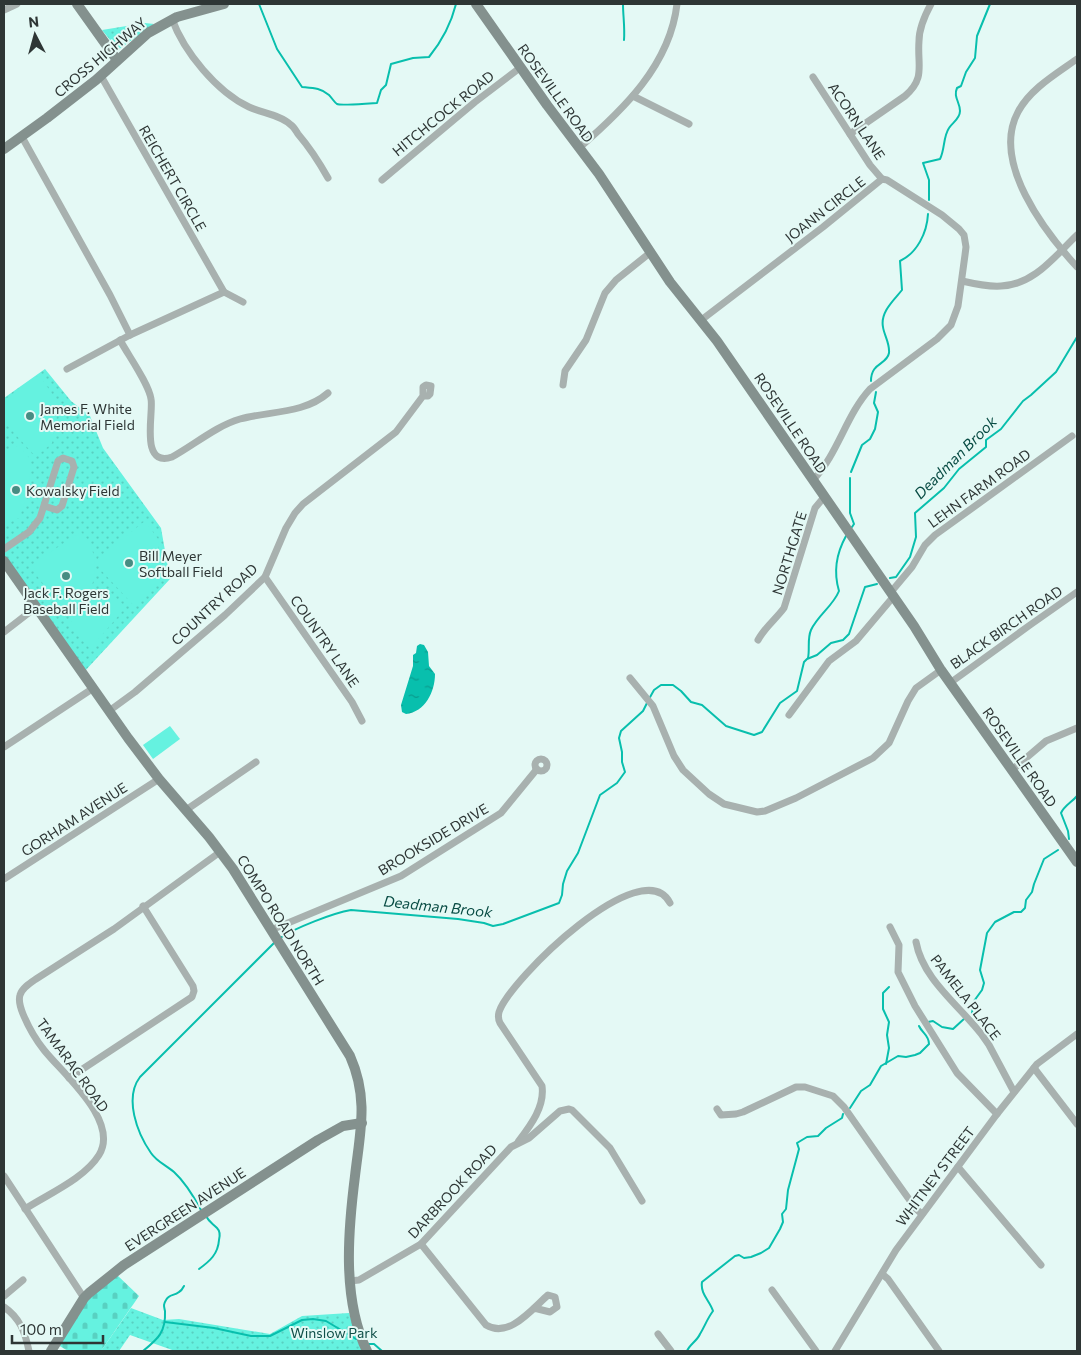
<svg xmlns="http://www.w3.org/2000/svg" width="1081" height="1355" font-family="Commissioner,sans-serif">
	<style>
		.cemetery { fill: url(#cemetery-stones) }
		.park { fill: url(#park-dots) }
		.pitch { fill: #65f2e0 }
		.water { fill: url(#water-ripples) }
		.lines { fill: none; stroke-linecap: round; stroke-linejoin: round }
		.stream { stroke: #08bfad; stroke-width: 2 }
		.street { stroke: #a8b1af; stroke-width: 7 }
		.secondary { stroke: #84918e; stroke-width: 10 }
		.poi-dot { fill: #478c82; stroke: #e4f9f5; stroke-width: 2 }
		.labels { text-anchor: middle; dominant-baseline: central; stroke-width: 4; stroke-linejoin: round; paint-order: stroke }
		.street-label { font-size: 14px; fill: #2e3635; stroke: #e4f9f5 }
		.poi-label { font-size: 14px; fill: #2e3635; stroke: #e4f9f5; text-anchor: start }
		.park-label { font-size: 14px; fill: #0f4f48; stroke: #e4f9f5 }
		.water-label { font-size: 15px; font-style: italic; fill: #094c44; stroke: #e4f9f5 }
	</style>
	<defs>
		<pattern id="cemetery-stones" width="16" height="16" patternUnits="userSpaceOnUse" patternTransform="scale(1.25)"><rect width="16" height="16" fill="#65f2e0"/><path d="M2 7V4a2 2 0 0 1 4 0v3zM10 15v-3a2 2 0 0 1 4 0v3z" fill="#58d0c1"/></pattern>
		<pattern id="park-dots" width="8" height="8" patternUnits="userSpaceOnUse" patternTransform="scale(1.25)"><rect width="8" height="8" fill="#65f2e0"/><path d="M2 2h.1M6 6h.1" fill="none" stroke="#58d0c1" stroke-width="1.8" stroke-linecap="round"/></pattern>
		<pattern id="water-ripples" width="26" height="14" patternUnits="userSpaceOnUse" patternTransform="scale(1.25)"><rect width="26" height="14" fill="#08bfad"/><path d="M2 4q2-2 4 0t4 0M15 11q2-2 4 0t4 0" fill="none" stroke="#099c8e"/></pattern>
	</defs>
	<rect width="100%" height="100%" fill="#e4f9f5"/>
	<polygon class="cemetery" points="116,1274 139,1296 101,1351 68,1351 58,1345 87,1299"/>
	<g class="park">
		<polygon points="145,23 154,24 118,50 102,30"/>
		<polygon points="45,369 71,401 90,416 103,448 161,528 170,579 84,672 32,600 4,556 4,398"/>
		<polygon points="131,1308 163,1320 179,1319 270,1334 302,1316 349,1313 362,1351 175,1351 130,1335 119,1351 101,1351"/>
	</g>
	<g class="pitch">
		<polygon points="39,375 58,402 58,410 52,443 36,457 4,422 4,400"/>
		<path d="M19,445l12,15c-1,21 -4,39 -12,58l-15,7v-71z"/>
		<polygon points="145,521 158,539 161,577 135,607 99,568 98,558"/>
		<polygon points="81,532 90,542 95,560 94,579 86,602 67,615 34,572 35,562"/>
		<polygon points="104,587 126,607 90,649 68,625"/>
		<polygon points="170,726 180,739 153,759 143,745"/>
	</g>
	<path class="water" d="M420,644l4,1 4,7 1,14 6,8c0,18 -10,38 -29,40l-4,-2 -1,-7 12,-39v-11l3,-2 1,-7z"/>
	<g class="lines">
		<g class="stream">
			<path d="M259,4l18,45 25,38c11,1 19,1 27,8 3,3 5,7 8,9 4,2 33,-1 40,-1l4,-13 5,-5 5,-21 22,-6 16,-1c13,-16 22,-33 27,-53"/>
			<path d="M623,4c0,12 2,23 1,36"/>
			<path d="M929,200v-20l-6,-17 17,-4c5,-10 3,-22 9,-31 3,-5 11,-9 11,-17 0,-9 -7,-14 -3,-23l4,-2 5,-14 9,-14 2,-22 13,-32"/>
			<path d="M871,381c0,-19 16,-16 18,-28 1,-10 -5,-18 -6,-26 -3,-15 11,-27 19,-37l-2,-29c17,-8 27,-28 28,-47"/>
			<polyline points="851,472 862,445 870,439 875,429 878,412 874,403 876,392"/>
			<polyline points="850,478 850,513 854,524 852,527"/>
			<polyline points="890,578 896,577 910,557 916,537 915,513 944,488 959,469 986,447 986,440 1001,429 1023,401 1031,395 1056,372 1077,337"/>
			<path d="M808,658c2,-9 -1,-19 3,-28 7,-15 22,-24 28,-39 -6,-20 -3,-37 7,-55"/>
			<polyline points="649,699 654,690 661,685 673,685 681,691 691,702 702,705 726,726 754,735 762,732 780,703 797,691 804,662 807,659 817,655 831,643 843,640 849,634 865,587 877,584"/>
			<path d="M1069,839l-1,-8 -7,-18c3,-7 11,-11 16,-17"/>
			<path d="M280,938c15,-10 53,-25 71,-28l107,9 26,4 9,3 10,-2 56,-21 3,-8 1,-11 4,-13 11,-18 22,-58 17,-12 8,-11 -3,-10v-10l-3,-14 2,-7 22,-20 4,-8"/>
			<polyline points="972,1013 974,1001 982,990 984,983 980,970 987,933 995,922 1014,912 1021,912 1025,908 1026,900 1032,892 1034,884 1044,859 1058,850"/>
			<polyline points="928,1022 933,1021 942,1027 953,1029 965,1018"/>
			<polyline points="886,1064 889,1048 887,1035 889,1022 883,1009 883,993 889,987"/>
			<path d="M850,1108l11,-17 9,-6 11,-19 17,-10 8,1 9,-2 5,-2 9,-9c0,-9 -7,-11 -10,-18"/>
			<path d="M201,1210c-7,-13 -16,-28 -27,-38 -8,-7 -17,-10 -23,-19 -14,-20 -27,-55 -11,-76l134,-134"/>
			<path d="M199,1269c11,-8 19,-15 20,-29 1,-4 1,-9 -2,-12 -5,-5 -8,-6 -11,-12"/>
			<polyline points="165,1322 214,1328 251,1336 270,1336 302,1320 313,1319 326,1321 356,1339"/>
			<polyline points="369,1344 374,1344 382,1351"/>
			<path d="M143,1351c15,-12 23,-19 22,-40 -1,-5 -2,-6 1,-11 3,-6 8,-4 13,-8 2,-1 4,-4 5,-6"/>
			<path d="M687,1351c3,-7 10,-10 13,-17 5,-8 7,-15 13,-23 -3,-10 -13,-17 -11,-29l33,-26 4,-1 5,3 7,-1 10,-4 8,-5 11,-19 3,-7 -1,-8 4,-5 2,-19 11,-41 -2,-6 10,-6 11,-1 8,-8 16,-10 1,-4"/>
		</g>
		<g class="street">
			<polyline points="4,10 17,4"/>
			<path d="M172,19c12,33 45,73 77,88 13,6 32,8 42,18 3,2 5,6 7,9 12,14 21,28 30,44"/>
			<path d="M1077,59c-21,15 -47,30 -59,53 -27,50 27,120 59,155"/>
			<polyline points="101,76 224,292 243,302"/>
			<polyline points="813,77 870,165 882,179"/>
			<polyline points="633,96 689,124"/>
			<path d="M850,134l55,-38c21,-18 12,-31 14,-55 0,-13 6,-26 12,-37"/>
			<polyline points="22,137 110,295 130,335"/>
			<path d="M579,148c44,-38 91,-83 98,-144"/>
			<polyline points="382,180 475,102 521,67"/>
			<path d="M962,281c13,3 26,6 39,5 33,-1 54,-30 76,-51"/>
			<path d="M700,321l123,-94 59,-48 5,1 55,35 17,14 5,6 2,12 -1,8 -7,51 -7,19 -14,14 -67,50c-24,26 -32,65 -57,91"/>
			<path d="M120,340c8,15 29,44 31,59 3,13 -12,69 21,58 22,-12 44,-31 68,-38 29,-8 64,-5 88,-26"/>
			<polyline points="67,369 130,335 224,292"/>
			<polyline points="563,385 565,371 586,340 605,293 616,280 651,252"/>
			<polyline points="4,549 29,532 40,518 58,461 63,458 72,461 74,467 62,506 57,510 44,506"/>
			<polyline points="265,577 352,702 362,721"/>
			<polyline points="891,592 912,567 925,545 935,535 1072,436"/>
			<polyline points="4,632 35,608"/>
			<path d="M758,640c7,-13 18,-21 26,-32l31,-100 10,-12"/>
			<polyline points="630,678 653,706 674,756 683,770 709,794 724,804 757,812 765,811 796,798 873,758 889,743 908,701 916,688 941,670"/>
			<polyline points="950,683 1030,625 1077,592"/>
			<polyline points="109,711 135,692 225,615 265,577 286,528 295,513 303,504 396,432 423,396 423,387 426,385 431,386 430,394 428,396 423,396"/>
			<polyline points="789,715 829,661 856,641 894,596"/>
			<polyline points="4,747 92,689"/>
			<circle cx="541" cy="765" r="6"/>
			<polyline points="1012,770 1046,741 1077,728"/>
			<polyline points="186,810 256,762"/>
			<polyline points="4,879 159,779"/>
			<polyline points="890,927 899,945 898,972 915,1006 957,1073 997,1114"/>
			<polyline points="271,930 401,876 501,813 537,769"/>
			<path d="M916,942c7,38 44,64 66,93l7,10 25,47"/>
			<polyline points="1034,1068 1077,1124"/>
			<polyline points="69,1078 192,997 194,991 193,986 143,906"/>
			<polyline points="717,1109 721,1115 736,1114 743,1112 796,1087 805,1087 833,1096 844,1107 891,1174 916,1209 922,1214"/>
			<path d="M518,1142c12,-16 27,-35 24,-56l-42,-63c-2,-4 -2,-7 -1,-11 11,-33 144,-162 171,-109"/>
			<polyline points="958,1167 1041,1265"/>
			<polyline points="4,1176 84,1298"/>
			<path d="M25,1209c23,-15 59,-30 74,-54 21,-34 -36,-81 -55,-105 -8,-10 -16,-24 -21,-36 -2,-5 -5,-13 -3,-19 2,-7 10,-12 16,-16l78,-50 106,-77"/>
			<path d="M421,1244l65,81c23,14 46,-16 62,-30l7,2 2,10 -7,5 -16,-4"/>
			<polyline points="882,1274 888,1279 939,1351"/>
			<polyline points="350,1281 359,1280 421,1244 511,1147 529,1138 560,1111 569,1109 572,1110 610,1148 642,1201"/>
			<polyline points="772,1290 816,1351"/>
			<polyline points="4,1296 23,1280"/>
			<path d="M4,1307c16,11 21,25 25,44"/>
			<polyline points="658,1334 671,1351"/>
			<polyline points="835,1351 896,1250 997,1114 1037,1064 1077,1034"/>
		</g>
		<g class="secondary">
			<polyline points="77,4 117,60"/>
			<polyline points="476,4 547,105 599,174 670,282 717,341 914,626 941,670 1077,862"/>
			<polyline points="4,149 47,118 96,80 148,33 177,17 224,4"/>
			<path d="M4,561l124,177 31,41 50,58 24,32 117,187c19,43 10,76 5,120 -7,55 -13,124 12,175"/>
			<polyline points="51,1351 84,1298 89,1293 124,1265 318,1140 343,1126 362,1123"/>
		</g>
	</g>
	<g class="poi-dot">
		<circle cx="30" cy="416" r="5"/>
		<circle cx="16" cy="490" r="5"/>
		<circle cx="129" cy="563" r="5"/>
		<circle cx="66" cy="576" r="5"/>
	</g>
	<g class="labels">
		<g class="street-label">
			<text transform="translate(100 57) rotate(-40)">CROSS HIGHWAY</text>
			<text transform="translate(556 93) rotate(54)">ROSEVILLE ROAD</text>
			<text transform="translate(443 113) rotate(-39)">HITCHCOCK ROAD</text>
			<text transform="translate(857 121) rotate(56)">ACORN LANE</text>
			<text transform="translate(173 178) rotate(60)">REICHERT CIRCLE</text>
			<text transform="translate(825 209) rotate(-38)">JOANN CIRCLE</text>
			<text transform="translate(791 423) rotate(56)">ROSEVILLE ROAD</text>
			<text transform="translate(979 488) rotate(-36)">LEHN FARM ROAD</text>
			<text transform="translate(789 553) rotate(-73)">NORTHGATE</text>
			<text transform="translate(214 604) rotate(-43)">COUNTRY ROAD</text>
			<text transform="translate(1006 627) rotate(-35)">BLACK BIRCH ROAD</text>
			<text transform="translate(325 641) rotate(55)">COUNTRY LANE</text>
			<text transform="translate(1020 757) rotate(55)">ROSEVILLE ROAD</text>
			<text transform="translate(74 819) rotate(-33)">GORHAM AVENUE</text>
			<text transform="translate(433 839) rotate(-31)">BROOKSIDE DRIVE</text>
			<text transform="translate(281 920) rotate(58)">COMPO ROAD NORTH</text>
			<text transform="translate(966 997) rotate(52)">PAMELA PLACE</text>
			<text transform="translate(73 1065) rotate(54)">TAMARAC ROAD</text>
			<text transform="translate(935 1176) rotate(-53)">WHITNEY STREET</text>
			<text transform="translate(452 1191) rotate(-47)">DARBROOK ROAD</text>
			<text transform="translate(185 1209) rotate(-33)">EVERGREEN AVENUE</text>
		</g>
		<g class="poi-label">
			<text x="40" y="408">James F. White<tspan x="40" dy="16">Memorial Field</tspan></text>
			<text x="26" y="490">Kowalsky Field</text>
			<text x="139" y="555">Bill Meyer<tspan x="139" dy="16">Softball Field</tspan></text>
			<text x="66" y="592" text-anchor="middle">Jack F. Rogers<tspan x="66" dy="16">Baseball Field</tspan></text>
		</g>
		<g class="park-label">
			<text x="334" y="1332">Winslow Park</text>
		</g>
		<g class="water-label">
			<text transform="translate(955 457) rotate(-45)">Deadman Brook</text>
			<text transform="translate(438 906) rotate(6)">Deadman Brook</text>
		</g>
	</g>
	<rect width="1081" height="1355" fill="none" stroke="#2e3635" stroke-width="10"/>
	<g transform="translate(35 35) rotate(354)" stroke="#e4f9f5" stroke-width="4" paint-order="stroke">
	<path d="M0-4L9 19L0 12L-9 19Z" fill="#2e3635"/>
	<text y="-8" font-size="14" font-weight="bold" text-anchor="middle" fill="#2e3635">N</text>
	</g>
	<path d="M12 1335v8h91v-8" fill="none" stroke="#2e3635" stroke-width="2.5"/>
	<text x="20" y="1335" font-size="15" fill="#2e3635" stroke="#e4f9f5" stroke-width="4" paint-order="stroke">100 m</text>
</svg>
